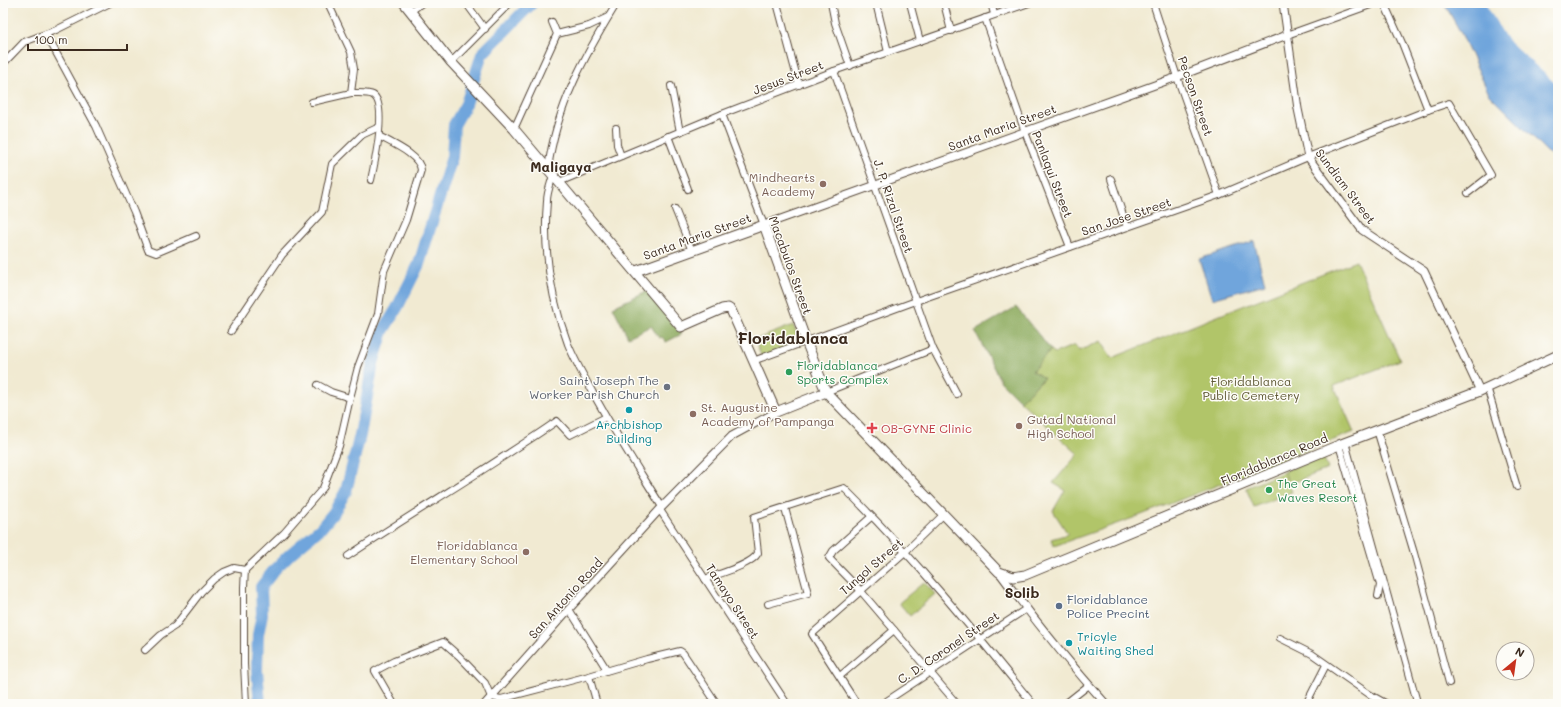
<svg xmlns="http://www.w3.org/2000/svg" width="1561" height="707" font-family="Mali,sans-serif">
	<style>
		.green { fill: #b1c569; stroke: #767844 }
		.forest { fill: #8caa5d; stroke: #646a3e }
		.water { fill: #6fa5dc; stroke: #55687d }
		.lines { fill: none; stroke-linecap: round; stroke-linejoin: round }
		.river { stroke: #6fa5dc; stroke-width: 12 }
		.minor-casing { stroke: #564739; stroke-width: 8 }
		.tertiary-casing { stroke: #564739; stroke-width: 9 }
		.primary-casing { stroke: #564739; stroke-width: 11 }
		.minor { stroke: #fff; stroke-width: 6 }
		.tertiary { stroke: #fff; stroke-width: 7 }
		.primary { stroke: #fff; stroke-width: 9 }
		.education-dot { fill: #8d6e63; stroke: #fdfcf7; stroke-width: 1.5 }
		.leisure-dot { fill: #2e9e5b; stroke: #fdfcf7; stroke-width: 1.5 }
		.worship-dot { fill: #6b7280; stroke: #fdfcf7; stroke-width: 1.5 }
		.culture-dot { fill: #0f9aa8; stroke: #fdfcf7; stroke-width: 1.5 }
		.health-dot { fill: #e0444e; stroke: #fdfcf7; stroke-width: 1.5 }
		.service-dot { fill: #5c6f8a; stroke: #fdfcf7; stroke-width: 1.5 }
		.labels { text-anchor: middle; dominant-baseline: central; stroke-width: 3; stroke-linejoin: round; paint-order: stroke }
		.street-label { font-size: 12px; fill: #3b2a1e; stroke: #fdfcf7 }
		.education-label { font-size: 12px; fill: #785e54; stroke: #fdfcf7; text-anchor: end }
		.leisure-label { font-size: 12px; fill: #27864d; stroke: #fdfcf7; text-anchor: start }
		.worship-label { font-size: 12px; fill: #5b616d; stroke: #fdfcf7; text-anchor: end }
		.park-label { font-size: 12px; fill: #5e5834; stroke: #fdfcf7 }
		.culture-label { font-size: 12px; fill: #0d838f; stroke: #fdfcf7 }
		.health-label { font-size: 12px; fill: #be3a42; stroke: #fdfcf7; text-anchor: start }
		.service-label { font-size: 12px; fill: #4e5e75; stroke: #fdfcf7; text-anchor: start }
		.quarter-label { font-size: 14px; font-weight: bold; fill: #3b2a1e; stroke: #fdfcf7 }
		.district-label { font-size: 16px; font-weight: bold; fill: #3b2a1e; stroke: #fdfcf7 }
	</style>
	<rect width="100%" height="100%" fill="#fdfcf7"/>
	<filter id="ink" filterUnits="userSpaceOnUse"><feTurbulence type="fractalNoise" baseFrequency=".025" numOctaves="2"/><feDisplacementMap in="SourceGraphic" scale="8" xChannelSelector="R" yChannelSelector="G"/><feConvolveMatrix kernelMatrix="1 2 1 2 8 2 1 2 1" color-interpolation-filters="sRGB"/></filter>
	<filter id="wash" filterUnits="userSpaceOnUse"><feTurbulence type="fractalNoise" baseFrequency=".012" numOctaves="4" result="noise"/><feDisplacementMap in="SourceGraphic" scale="16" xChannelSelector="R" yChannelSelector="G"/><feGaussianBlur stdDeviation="0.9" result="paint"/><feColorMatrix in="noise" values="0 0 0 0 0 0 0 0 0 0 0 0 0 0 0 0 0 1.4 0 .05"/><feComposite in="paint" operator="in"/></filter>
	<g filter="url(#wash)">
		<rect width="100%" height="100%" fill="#f1ead2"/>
		<g class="green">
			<polygon points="1356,261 1400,360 1334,386 1354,432 1136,517 1054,546 1051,539 1068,534 1053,511 1065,490 1053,483 1078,454 1020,401 1044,378 1032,371 1051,350 1055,353 1075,345 1079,351 1101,341 1112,358"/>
			<polygon points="793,325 801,343 762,358 755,340"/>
			<polygon points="1323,456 1328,469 1289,484 1284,471"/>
			<polygon points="1284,472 1292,492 1254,507 1246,488"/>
			<polygon points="924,582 935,594 910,616 899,603"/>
		</g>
		<g class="forest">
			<polygon points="649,290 678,328 682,334 666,342 662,337 659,338 651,326 628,337 613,307"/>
			<polygon points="1016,307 1051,350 1032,371 1044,378 1020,401 1001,382 975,331"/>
		</g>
		<g class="water">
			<polygon points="1444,3 1475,3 1511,57 1558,94 1558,158 1548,153 1489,94 1462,35"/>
			<polygon points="1254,241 1265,284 1212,299 1199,259"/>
		</g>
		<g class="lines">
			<g class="river">
				<polyline points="1478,3 1502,43 1558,94"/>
				<polyline points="260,704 257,670 258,635 262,614 261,587 275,569 290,554 321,528 334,512 346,491 360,435 373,363 383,331 397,308 419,264 452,157 454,125 466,104 482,54 532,3"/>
			</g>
		</g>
	</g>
	<g filter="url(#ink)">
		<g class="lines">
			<defs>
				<g id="minor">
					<path d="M328,3l23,49 3,17 -3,24c7,0 17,-1 22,2 15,9 1,71 -2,85"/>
					<polyline points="466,3 485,29"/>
					<polyline points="777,3 799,85"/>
					<polyline points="831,3 835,23 850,66"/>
					<polyline points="876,3 888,52"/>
					<polyline points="910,3 920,41"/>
					<polyline points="944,3 951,31"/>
					<polyline points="991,3 994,14"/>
					<polyline points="1153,3 1177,77 1219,195"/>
					<polyline points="1384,3 1402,43 1428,110"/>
					<polyline points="411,11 422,3"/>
					<polyline points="985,18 1025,132 1070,247"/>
					<polyline points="46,34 96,126 134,212 148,250 156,253 196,236"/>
					<polyline points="557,34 589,26 608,17"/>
					<polyline points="1287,35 1376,3"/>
					<polyline points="451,62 510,3"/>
					<polyline points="3,64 24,42 56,30 110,3"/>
					<polyline points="834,71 933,349 957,394"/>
					<polyline points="671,86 680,132"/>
					<polyline points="312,102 351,93"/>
					<polyline points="722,114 764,225"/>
					<polyline points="616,128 617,145 621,156"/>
					<polyline points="514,129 557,34 552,22"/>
					<polyline points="668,136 688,189"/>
					<path d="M548,169c8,-62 37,-114 69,-166"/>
					<path d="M553,175c-2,8 -6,17 -6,26 -4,48 4,98 21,143 7,17 16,33 25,49 21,39 46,77 69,114"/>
					<polyline points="1111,179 1127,227"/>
					<polyline points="559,182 722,114 834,71 1029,3"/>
					<polyline points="675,209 692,251"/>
					<polyline points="231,331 282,255 322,212 332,164 362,135 379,127"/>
					<polyline points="753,361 916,301 1219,195 1308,157 1428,110 1449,103 1491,175 1468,193"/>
					<polyline points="1487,387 1517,487"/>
					<polyline points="826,392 933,349"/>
					<path d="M350,398l8,-31 20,-53 6,-43 22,-51 15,-50c-1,-15 -30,-27 -42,-34"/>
					<polyline points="1377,430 1414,553 1449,683"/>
					<polyline points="1345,442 1417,702"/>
					<polyline points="1339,445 1380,585 1378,596"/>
					<polyline points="660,510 787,704"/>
					<polyline points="871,517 833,551 829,558 860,590 957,704"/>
					<path d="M348,556c69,-46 141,-88 209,-135l13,14 36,-18"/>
					<path d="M705,579c13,-5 47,-14 53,-26l-4,-36 90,-29c68,67 129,142 189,216"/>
					<polyline points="768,604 808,593 785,508"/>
					<polyline points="569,609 607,670"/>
					<polyline points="1280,638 1312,654 1369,694 1387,704"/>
					<polyline points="145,650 161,635 175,626 201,592 214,579 224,572 234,568 245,570"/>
					<polyline points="589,676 597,704"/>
					<polyline points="840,676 894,630"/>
					<polyline points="246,704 244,664 244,587 245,570 284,533 323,488 339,446 350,398 331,392 318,385"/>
					<polyline points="394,704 375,671 394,661 443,642 459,656 485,683 491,697 501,699 589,676 647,659 680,651 683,653 717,704"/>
					<polyline points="707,704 715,702"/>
					<polyline points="857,704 812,634 905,552 944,514"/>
					<polyline points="882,704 1026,609"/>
					<polyline points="1065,704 1089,685"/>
					<polyline points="1306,704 1326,665"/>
				</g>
				<g id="tertiary">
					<polyline points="1283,3 1298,109 1308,157 1362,230 1424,271 1480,391"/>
					<polyline points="764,225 1177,77 1287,35"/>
					<path d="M999,572c34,46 69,90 107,132"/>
					<polyline points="485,704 569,609 662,507 732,436 776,412"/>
				</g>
				<g id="primary">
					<polyline points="404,3 451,62 514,129 681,327 722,309 728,308 731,310 776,412 826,392"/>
					<polyline points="636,271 764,225 806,341 826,392 999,572 1013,577 1025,575 1339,445 1480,391 1558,355"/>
				</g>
			</defs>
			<use href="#minor" class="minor-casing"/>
			<use href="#tertiary" class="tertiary-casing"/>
			<use href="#primary" class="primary-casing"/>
			<use href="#minor" class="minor"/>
			<use href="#tertiary" class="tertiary"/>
			<use href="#primary" class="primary"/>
		</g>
	</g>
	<g class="education-dot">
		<circle cx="823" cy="184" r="4"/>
		<circle cx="693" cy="414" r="4"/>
		<circle cx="1019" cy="426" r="4"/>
		<circle cx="526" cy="552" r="4"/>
	</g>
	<g class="leisure-dot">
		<circle cx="789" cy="372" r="4"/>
		<circle cx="1269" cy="490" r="4"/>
	</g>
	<circle class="worship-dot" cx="667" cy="387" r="4"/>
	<g class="culture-dot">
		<circle cx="629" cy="410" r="4"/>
		<circle cx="1069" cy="643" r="4"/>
	</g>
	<path class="health-dot" d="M870 422h4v4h4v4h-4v4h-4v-4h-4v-4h4z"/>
	<circle class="service-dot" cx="1059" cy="606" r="4"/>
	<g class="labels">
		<g class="street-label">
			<text transform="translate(788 77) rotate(-21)">Jesus Street</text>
			<text transform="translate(1196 96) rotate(71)">Pecson Street</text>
			<text transform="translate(1002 127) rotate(-20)">Santa Maria Street</text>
			<text transform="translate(1053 174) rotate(69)">Panlaqui Street</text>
			<text transform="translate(1346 186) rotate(53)">Sundiam Street</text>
			<text transform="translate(894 206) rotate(71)">J. P. Rizal Street</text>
			<text transform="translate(1126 216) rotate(-19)">San Jose Street</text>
			<text transform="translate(697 236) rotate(-20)">Santa Maria Street</text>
			<text transform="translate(791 265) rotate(70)">Macabulos Street</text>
			<text transform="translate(1274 459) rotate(-23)">Floridablanca Road</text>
			<text transform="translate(871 566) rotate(-41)">Tungol Street</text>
			<text transform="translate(565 598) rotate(-48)">San Antonio Road</text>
			<text transform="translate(733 601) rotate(57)">Tamayo Street</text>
			<text transform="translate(948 647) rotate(-34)">C. D. Coronel Street</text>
		</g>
		<g class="education-label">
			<text x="815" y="177">Mindhearts<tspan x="815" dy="14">Academy</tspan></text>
			<text x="701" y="407" text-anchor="start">St. Augustine<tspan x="701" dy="14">Academy of Pampanga</tspan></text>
			<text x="1027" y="419" text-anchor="start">Gutad National<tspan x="1027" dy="14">High School</tspan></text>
			<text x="518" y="545">Floridablanca<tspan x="518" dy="14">Elementary School</tspan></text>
		</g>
		<g class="leisure-label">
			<text x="797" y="365">Floridablanca<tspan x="797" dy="14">Sports Complex</tspan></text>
			<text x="1277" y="483">The Great<tspan x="1277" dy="14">Waves Resort</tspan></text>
		</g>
		<g class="worship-label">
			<text x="659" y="380">Saint Joseph The<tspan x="659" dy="14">Worker Parish Church</tspan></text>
		</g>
		<g class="park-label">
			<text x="1251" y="381">Floridablanca<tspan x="1251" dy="14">Public Cemetery</tspan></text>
		</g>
		<g class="culture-label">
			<text x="629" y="424">Archbishop<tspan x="629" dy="14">Building</tspan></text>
			<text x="1077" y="636" text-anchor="start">Tricyle<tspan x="1077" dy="14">Waiting Shed</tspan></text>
		</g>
		<g class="health-label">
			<text x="881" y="428">OB-GYNE Clinic</text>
		</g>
		<g class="service-label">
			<text x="1067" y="599">Floridablance<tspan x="1067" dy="14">Police Precint</tspan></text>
		</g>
		<g class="quarter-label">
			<text x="561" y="166">Maligaya</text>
			<text x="1022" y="592">Solib</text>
		</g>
		<g class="district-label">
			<text x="793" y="337">Floridablanca</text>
		</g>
	</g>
	<rect width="1561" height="707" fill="none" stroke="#fdfcf7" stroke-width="16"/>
	<g transform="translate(1515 661) rotate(29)"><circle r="19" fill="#fdfcf7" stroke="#afa8a0"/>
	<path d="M0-3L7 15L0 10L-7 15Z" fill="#c8321e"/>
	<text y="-6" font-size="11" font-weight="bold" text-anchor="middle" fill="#3b2a1e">N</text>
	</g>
	<path d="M28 44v6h99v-6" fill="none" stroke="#3b2a1e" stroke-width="2"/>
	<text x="34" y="44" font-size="12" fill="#3b2a1e" stroke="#fdfcf7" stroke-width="3" paint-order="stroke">100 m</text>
</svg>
